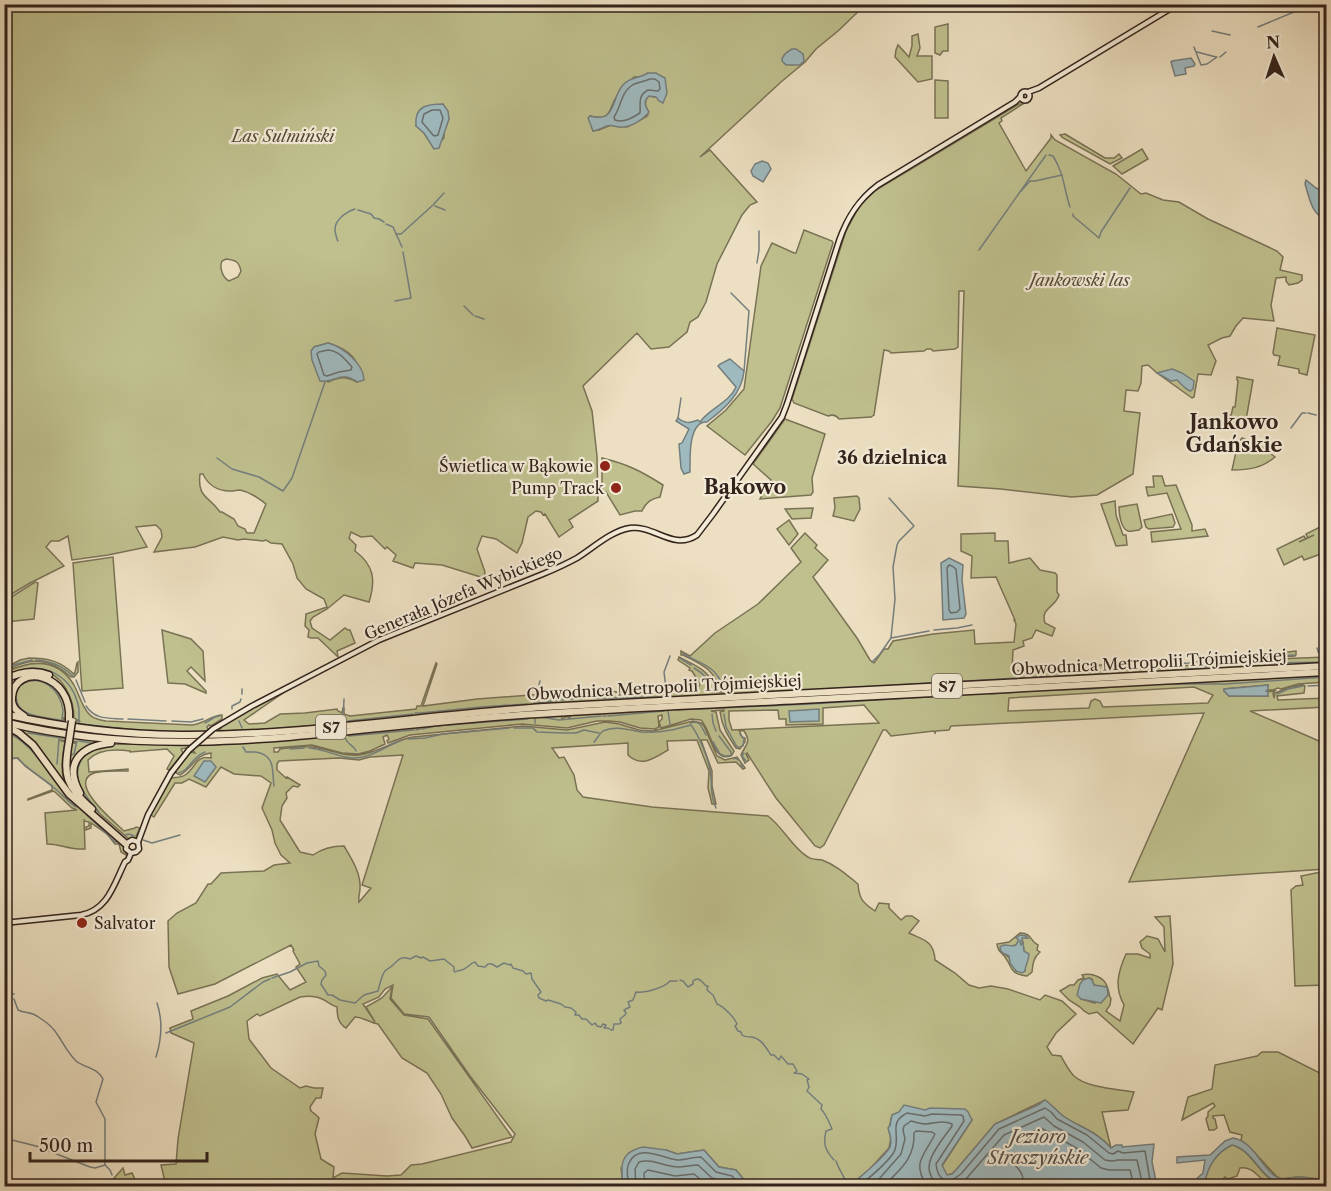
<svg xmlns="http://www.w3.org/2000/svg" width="1331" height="1191" font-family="'Libre Caslon Text',serif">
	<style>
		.green { fill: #bfc08e; stroke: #797255; stroke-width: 1.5; fill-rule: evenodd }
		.water { fill: #9fbabf; stroke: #747e7e; stroke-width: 1.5 }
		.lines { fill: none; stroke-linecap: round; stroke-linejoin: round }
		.shore { stroke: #696e6e; stroke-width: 1.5 }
		.stream { stroke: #747e7e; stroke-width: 1.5 }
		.secondary-casing { stroke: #33231c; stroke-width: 7 }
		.highway-casing { stroke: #33231c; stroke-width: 9 }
		.secondary { stroke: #f3ebd7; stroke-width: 4 }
		.highway { stroke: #ede0c2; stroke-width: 6 }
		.secondary-bridge-casing { stroke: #33231c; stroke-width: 7; stroke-linecap: butt }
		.highway-bridge-casing { stroke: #33231c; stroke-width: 9; stroke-linecap: butt }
		.secondary-bridge { stroke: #f3ebd7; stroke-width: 4 }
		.highway-bridge { stroke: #ede0c2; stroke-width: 6 }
		.poi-dot { fill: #8f2418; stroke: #f3ebd7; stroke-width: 2 }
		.labels { text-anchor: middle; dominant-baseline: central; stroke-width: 4.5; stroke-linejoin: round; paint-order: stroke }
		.shield { fill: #f3ebd7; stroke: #6d5f54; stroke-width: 1.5 }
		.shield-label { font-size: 15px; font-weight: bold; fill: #33231c }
		.park-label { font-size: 16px; font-style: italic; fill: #564a38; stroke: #f3ebd7 }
		.poi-label { font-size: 16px; fill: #33231c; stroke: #f3ebd7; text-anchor: end }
		.street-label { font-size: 16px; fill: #33231c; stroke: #f3ebd7 }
		.neighbourhood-label { font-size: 18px; font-weight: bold; fill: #33231c; stroke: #f3ebd7 }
		.water-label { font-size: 18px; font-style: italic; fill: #53504d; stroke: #f3ebd7 }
		.quarter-label { font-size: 20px; font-weight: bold; fill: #33231c; stroke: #f3ebd7 }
	</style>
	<rect width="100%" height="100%" fill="#ede0c2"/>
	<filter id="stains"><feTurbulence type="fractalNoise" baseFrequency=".00333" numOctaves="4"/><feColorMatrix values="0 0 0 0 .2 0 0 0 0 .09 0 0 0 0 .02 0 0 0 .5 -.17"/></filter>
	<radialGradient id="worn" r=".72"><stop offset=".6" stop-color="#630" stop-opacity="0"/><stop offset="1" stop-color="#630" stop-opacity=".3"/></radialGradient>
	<g class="green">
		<path d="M5,5h860l-27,26 -22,18 -11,13 -24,20 -81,75 10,-7 47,52 -7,3 -8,10 -25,49 -11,38 -8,15 -8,5 -3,10 -18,15 -18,2 -14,-16 -54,53 9,25 5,45 1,45 -29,19 4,7 -14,10 -14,-23 -2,1 -2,-3 -5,-1 -8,6 -6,26 -5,10 -21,-14 -14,-3 -5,13 8,23 -1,6 -42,-13 -27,-2 -2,5 -20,-7 3,-6 -9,-8 -2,2 -13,-13 -11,1 -10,-5 -2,6 7,7 -1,6c19,14 21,29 14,51l-25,-7 -17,14 -14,8 -3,4 2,7 18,12 15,-12 3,2h2l5,13 -18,8 1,6 -20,-19h-7l-3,-1 1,-7 -4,-4 1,-12 21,-7 -3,-8 -18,-10 -9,-11 -4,-14 -11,-20 -11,-1 -5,-3 -3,1 -19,-2 -6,1 -15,-3 -28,10 -41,5 8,-15 -1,-7 -5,-5 -20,2 11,20 -39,8 -36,5 -4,-24 -9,5h-8l-5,6 18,19 -34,17 -25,15zM648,73l8,24 -7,-1c-6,5 -3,12 -1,19l-2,2 -19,10 -16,-2 -12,5 -6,1 -3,-15c23,6 18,-8 27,-20 5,-7 11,-13 17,-19h8zM417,116l32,3 -5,12v7l-10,10 -10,-15 -8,-7zM226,259c10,1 13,3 15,12l-3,6 -9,4c-6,-3 -10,-13 -7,-20zM328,343c10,3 23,9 28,19 2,5 1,14 1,20 -13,-6 -16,-5 -29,0l-14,-35zM200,474h3c5,11 15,17 27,17 4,0 7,-1 10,-1 10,2 18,8 26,14l-12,29h-7l-2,-4 -7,-3 -4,-7 -12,-7h-2c-11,-16 -23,-14 -20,-38z"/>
		<polygon points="948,24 948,51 943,51 940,55 935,53 935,27"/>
		<polygon points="918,34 920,48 917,56 932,56 932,79 918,82 895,57 896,50 898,45 909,57 912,46 912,36"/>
		<polygon points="935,80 948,81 948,118 935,118"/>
		<path d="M1019,104h4l-22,14 1,3 -3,2 27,48 25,-33v-3l4,5 61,34 25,20 5,-1 17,7 16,2 29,17 69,32 6,6 -3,13 22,5v5l-4,3 -9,2 -3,-4v-4l-10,1 -5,27 3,16 -31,-3 -7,8 -6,10 -8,2 -14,7 8,16 -5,14 -13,-1 -4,23 -2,1 -35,-25 -9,-8 -6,1 -1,17 -3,8 -12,-1 -2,21 16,2 -7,61 -36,21 -25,2 -71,-8 -43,-3 6,-195h-5l-1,56 -3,2 -22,2 -2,-2h-4l-3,2 -33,2 -2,-2 -5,-1 -10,65 -3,2 -32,2c-3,-4 -6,-5 -11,-3l-34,-13 -2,-4 54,-168 14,-26 16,-15z"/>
		<polygon points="1065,134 1105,158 1114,158 1119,154 1122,158 1110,164 1063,138 1060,135"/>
		<polygon points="1142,149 1148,159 1122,174 1113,166"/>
		<polygon points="804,230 832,241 833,243 780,408 772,421 745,455 707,426 726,410 744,389 761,266 772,243 794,253 796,253"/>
		<polygon points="1277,328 1315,335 1307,375 1299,373 1299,369 1278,365 1280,356 1274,355 1273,353"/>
		<path d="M1237,377l16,3 -7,40h-1v4c-9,4 -14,0 -21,-4l3,-6 4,2 2,-9h2l3,-26 -1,-1z"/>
		<polygon points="785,419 825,434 812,478 813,492 811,495 760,499 771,480 753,464"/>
		<path d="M1242,438l16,6 17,13c-13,11 -26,13 -43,13l6,-27z"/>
		<path d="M602,458c25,6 39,13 61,27l-3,12c-9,2 -14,5 -18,14h-7l-15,4 -14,-23 -4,2z"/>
		<polygon points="1153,476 1162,476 1165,486 1176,485 1192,525 1192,531 1205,529 1208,536 1152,542 1151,532 1181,529 1167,493 1148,496 1146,487 1154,487"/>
		<polygon points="857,496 859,498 860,509 854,521 833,516 835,508 834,498"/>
		<polygon points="1115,501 1116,515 1123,535 1126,535 1127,545 1116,546 1101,504"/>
		<path d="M1137,504l5,23 -3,3c-3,0 -7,2 -11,1 -7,-2 -9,-17 -9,-24z"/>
		<polygon points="813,508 811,518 792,519 785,509"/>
		<polygon points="1172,514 1175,523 1173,527 1149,529 1146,527 1144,520"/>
		<polygon points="789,520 798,534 789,545 777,529"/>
		<polygon points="1326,524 1326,561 1321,554 1304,560 1302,556 1284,565 1277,549 1304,536 1306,539 1299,542 1314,535 1308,538 1306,534"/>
		<path d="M805,533l12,12 -2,3 13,12 -15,17 44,61 13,22 4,3 10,-14h4l5,-8 40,-7 41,-4 1,14 39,-2 2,-18 -2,-4h1l-19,-43 -25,1 1,-22 -11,-5v-17l34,-1v8h13l1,22 21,-5 10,12 15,3 2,2v17l2,3c-4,13 -19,13 -14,28l10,5 -3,8 -16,-6 -4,8 -9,3 1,5 -11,4 -1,21 104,-7 5,2 5,-3 5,-1v5c-7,0 -1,-3 -10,0l3,3 59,-4 40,-5 103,-4v7l-798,42c-123,9 -245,28 -368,26 -44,0 -88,-8 -131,-15l-5,-2 -11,-12 3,-15 13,-9h15l18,14 6,25h-5v1l4,1v3l6,1 1,-3h5l-5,-3c0,-18 -11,-45 -32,-46 -9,0 -28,6 -37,8l-1,-7c26,-13 53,-16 70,12 5,9 8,22 15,29 4,5 11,6 17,7l86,4c11,-1 20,-10 30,-10v4l-11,7 -2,-1 -2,2 1,2 6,1 7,-1 -1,-3 65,-36 1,1 -42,29 5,4 16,-1 15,-9 25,-1 32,-4 1,2 4,2 1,-5h1v6l6,2 66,-7 1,-3h4l15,-43 1,1 -14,42 54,-7 131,-10c5,4 10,2 15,5l41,-2v-5l35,-1 1,-2 -8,-13 -3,-1 1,-2 -12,-8 1,-3c15,8 33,14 36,33l-5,2h13v-2h-5c-2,-21 -18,-26 -35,-35h-2v-4l9,5 25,-23 43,-29 43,-42 -10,-14z"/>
		<polygon points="113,557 123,688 82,691 73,563"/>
		<polygon points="35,582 38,583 34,619 5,622 5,601"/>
		<polygon points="162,630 191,639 203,651 205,681 191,667 187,671 206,691 206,693 185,684 168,683"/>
		<path d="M1296,651v4l-1,1 -85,5 -2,-5 2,2c29,-3 57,-3 86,-7z"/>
		<path d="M29,658c19,0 31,3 45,16l1,-2 2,-9 1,-1v10l-4,5h-3c-22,-20 -41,-20 -66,-6v-3l15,-8z"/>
		<path d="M20,675c9,0 20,-1 29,2 17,5 22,25 23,40l-14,-33 -29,-8 -18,16 8,23 -14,-3v-30z"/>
		<path d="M1326,675v7l-28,2 -17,5 -3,-1 -5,2h-7l2,-5 -44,4v2l5,5h39l-2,-4 9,-1 -2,2 1,5 1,-5 15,-6 13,-2 2,1 -1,7 -27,3 1,4 48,-2v9l-76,4 76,33v125l-197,13 75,-169 -253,13 -2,4 -13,1 -1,2 -1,-2 -43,5 -5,-6h-3l-59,115 -4,3 -5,-2 -39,-48 -29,-45 -1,1 3,6 -4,3 -4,-8c4,-10 11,-12 3,-24l-5,-1 3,7 3,1v4l-5,7 -4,-1c-8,-12 -14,-21 -16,-36l4,-1v-1l-13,1 5,1 4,18 14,21 -2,4c-19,10 -20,-24 -31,-35l-10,-1 -30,9 -2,-6 3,-3v-4l-4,1 1,11 -4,2 -15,-1 -20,-6 -11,-1h-12l-30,7 -45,-4 -112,11 -22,8 -1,-2 2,-2 -2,-4 -4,2 2,7 -15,7 -12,3 -16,-1 -30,-8 -38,3v4h4l2,-3c11,-1 22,-3 33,-2 16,2 30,10 46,8 19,-2 35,-15 54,-18l110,-11 44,4 38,-8 14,2 20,6 14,1 40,-10 8,2 3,3 13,30 8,4 12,-3 8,11 -2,1 -7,-7 -18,1 -11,-23h-6l11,31v15l4,18h-4l-4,-16 1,-17 -12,-31 -30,1 1,9c-13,8 -27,18 -40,5v-12l-76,5 7,10 5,-1 10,18 3,15 6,7 69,10 116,9c14,10 26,34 40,41 4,3 9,2 14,3 14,5 25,15 36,24 1,15 5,19 17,27l4,-8 10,1v4l12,12 5,-4h6l7,5 -10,12c15,7 25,8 26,27l20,13 14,12 10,3 12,-2 17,3 32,11 5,-5 17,6 14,13 -20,19 -9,14 5,8 9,1c4,7 7,14 13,20 13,12 43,13 60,16l-6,18 -26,2 9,36c-13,-16 -32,-21 -48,-32 -6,-4 -11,-11 -18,-16l-50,24 -39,46 -4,4 -6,1 -4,-9 30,-46c-25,-5 -55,-16 -80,-5l-3,13 2,10 -2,10 -20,22 -17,14v2h-103l-13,-16 -17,-3 -15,-17 -27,4 -11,-4 -45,18 2,15 -2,3h-455l-5,-21 15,-1 2,-25 16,-96 -23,-10 -1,-5 23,-9 -2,-8 37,-15 34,-18 15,-4 13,16 16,-8 -10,-15 4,-3 -7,-13 1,-1 -3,-5 -76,39 -37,10 -9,-27 -1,-46 9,-8 19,-10 12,-19h3l10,-11 43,-2 10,-6 16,-2 -9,-8 -6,-12 -3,-13 -10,-22 9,-25 -10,-7 -27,-2 -13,-7 -15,20 -17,-8 -7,4h-7l-21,34 -3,-2v-2l20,-35c5,-1 10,0 14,-3 12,-8 10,-20 26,-17v-5c-15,1 -19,16 -31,22l-4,-2v-3l13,-18 6,1 -3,-4 -6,-1 -5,1 2,4 -14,17 -2,-1 7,-13 -7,-7 -37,3v-1c-14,-2 -32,-2 -42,9l1,12 39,-3v2c-11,0 -24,-1 -34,2 -28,10 22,50 30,58l11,-3 1,-1 4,1 -4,8 1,1 -8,2 -30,-26 -16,-17 -3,-5 -6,-21 9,-17 25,-9 104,1 95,-7 133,-14 121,-9 1,4 5,-3 2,2h1v-4zM1194,687l19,8 -5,8 -105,4 -3,-6 -5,-2 -4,2 -2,7 -81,3 1,-13zM864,705l15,18 -147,7 -3,-10v-9l49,-1 1,9h7v6l37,-1v-16zM403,755l-41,130 9,3 -12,14c-1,-5 1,-9 1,-14 1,-15 -9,-30 -16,-42 -12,0 -21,2 -31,9l-13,-3 -20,-32 2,-14 5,-8 -1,-5 7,-7 5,1 2,-2 -13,-8 -1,1 -9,-8v-6l2,-3 60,-3 20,2 11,-3zM393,985l-2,13 13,16 25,3 41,59 45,58 -4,8 -89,22 -11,1 -10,10 -14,1 -45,-3 -9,5 1,-11 -13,-8 -6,-25 4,-16 -4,-4 -4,-3 -1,-4 6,-9h5l2,-10h-9l-8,-2 -6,2 -29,-20 -22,-29 -2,-18 10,-7 3,2 40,-19c6,-1 16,-1 22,2 5,2 9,6 15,8 0,9 1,16 9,21l9,-11c8,0 15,6 23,7l24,34 25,15 14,21 11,24 13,18 7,12 40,-11 -84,-118 -24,-4 -14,-16 2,-12 -10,11 -16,9 9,15 -12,-18 16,-7 6,-8z"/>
		<polygon points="5,715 72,728 225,736 225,741 108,738 5,721"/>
		<path d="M8,726l48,9 48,7 -29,19v26l-6,-10 1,-34h6v-1l-17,-2 6,2c-3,16 -5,30 1,46l-20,-28z"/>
		<path d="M5,727l23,14 30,42 67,62 1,10 -5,-3 -2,-8h-4l-8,-10 -16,-11v5l-5,2v-3l3,-1v-4l-5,-1v-2l1,30c-16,1 -24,-5 -38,-5l-2,-31 32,-3 -5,-2 -17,-16 -2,-1 -25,9v-1l24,-9v-4l-27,-20 -7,-8 -8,1 -1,-13 -4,-1 -1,-4h3l1,-3 -3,-2z"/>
		<polygon points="1326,872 1326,985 1295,986 1291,890 1296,886 1303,885 1301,876 1316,873"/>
		<path d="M1170,916l3,48 -11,46 -4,-2 -25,36 -36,-32 -8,2 -5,-3 -4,-4 -11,-7 -9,-9 10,-6h4l4,-5 6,-2 -2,-3c8,-2 20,1 24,9 3,5 2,10 5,15l-1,6 -4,6 14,10 4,-16c-10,-18 -6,-33 2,-51h12l12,4v-4l-8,-6 -2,-6 7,-6 11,3 7,13 -1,-25 -9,-10zM1089,978l3,1 2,6 3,1 -2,17 -14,-4 5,-20z"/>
		<path d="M1020,933c13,0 9,8 18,12l-1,5 3,2c-7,6 -7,12 -8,20l-5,4c-19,-3 -13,-7 -22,-19 -5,-6 -7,-6 -8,-13l12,-2zM1026,936l1,2 -4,-1 -2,1 1,2 -2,2v3l3,-2c1,10 3,18 2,28l-25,-21 16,-5 3,-5 -1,-2z"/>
		<polygon points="1262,1052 1278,1052 1318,1072 1324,1079 1326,1069 1326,1184 1320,1179 1298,1177 1281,1179 1276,1176 1254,1152 1241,1140 1242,1135 1230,1132 1224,1115 1213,1116 1213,1118 1215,1119 1217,1128 1214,1130 1209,1130 1206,1119 1208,1116 1208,1112 1215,1106 1213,1103 1182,1120 1188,1097 1212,1089 1215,1065 1257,1056"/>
		<path d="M1232,1145c20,5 27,31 47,39 11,5 26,1 38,2 -14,0 -36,4 -48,-2 -12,-6 -15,-18 -29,-16l-3,8 -9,3 -3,-2 -9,9h-10c0,-3 -1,-6 0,-10 3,-13 14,-26 26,-31z"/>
		<polygon points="123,1168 125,1175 132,1173 138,1186 107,1186"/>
	</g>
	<g class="water">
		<path d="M792,49h4l7,5 1,7 -4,4h-14l-4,-4c0,-6 5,-9 10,-12z"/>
		<polygon points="1191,58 1195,64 1194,66 1185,68 1186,74 1175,76 1171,62 1172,61"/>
		<path d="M648,73h8l9,5 2,15 -4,10 -4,-2 -3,-4 -7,-1c-6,5 -4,10 0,16 -5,7 -18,15 -26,15 -6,1 -11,-3 -16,-1 -6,2 -7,4 -14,5l-5,-13 2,-2c26,7 21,-16 32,-30 7,-9 16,-7 26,-13z"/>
		<path d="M443,104l5,7 1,8 -10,29 -5,1 -10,-16 -8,-7c-2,-20 11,-22 27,-22z"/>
		<polygon points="762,161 768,163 771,169 763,182 753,176 751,171 755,164"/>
		<path d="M1306,180l10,8 7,3 3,5v22c-14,-1 -17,-22 -21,-34z"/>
		<path d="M328,343c15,4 36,21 36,37l-7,2c0,-1 -9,-5 -10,-5 -9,-2 -16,6 -27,4l-8,-21 -1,-9 3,-4z"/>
		<path d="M730,359l14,12c-2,23 -20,38 -37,51 -19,-1 -17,37 -17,50l-6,2 -3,-6 -2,-24 3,-1 7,-14 -13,-8 2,-3c7,6 12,5 20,2l2,2c9,-13 30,-20 36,-35l-18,-21 2,-2z"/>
		<polygon points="1172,369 1182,373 1194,381 1193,389 1190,391 1185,388 1177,380 1171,381 1157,373"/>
		<polygon points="949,558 963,565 962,580 966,614 964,618 943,620 941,563"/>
		<polygon points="1268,685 1268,689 1266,691 1268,692 1268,696 1229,696 1224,691 1224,689"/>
		<polygon points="819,709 819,721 790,722 789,711"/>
		<polygon points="204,761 211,761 216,767 205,782 194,776"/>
		<path d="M1020,935l6,1 2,2h-6v2l-2,2 1,3 2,-3 1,9 5,3c0,7 -4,11 -4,17l-3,2 -6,-2 -6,-8 -1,-7c-4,-2 -9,-3 -9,-9 5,-5 10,1 16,-2l3,-5 -3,-2z"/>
		<polygon points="1089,978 1092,980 1094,985 1107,987 1108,995 1101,1003 1081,999 1077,995 1080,984 1083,980"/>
		<path d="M1045,1100c7,5 12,11 18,16 16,11 35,16 48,32l5,-3h6v2l32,-3 -2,18 5,24h-155v-3l-3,-2h-3l-4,5h-140v-2c9,-8 33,-27 38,-37 2,-7 0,-13 -2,-19l2,-2 2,-11 7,-3 5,-7 21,5 5,-2 35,1 3,3 4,8 -30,45 5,10 5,-1 4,-4 39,-46 43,-19z"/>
		<path d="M1233,1138c20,3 27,27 42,38 7,5 16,1 24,1 10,0 19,2 27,7v2h-41c-25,-6 -31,-36 -53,-41 -17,8 -25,23 -28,41h-3l-1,-2c-3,0 -9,3 -14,2l7,-4 10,-9 2,-13 -28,3v-6l33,-2 15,-14z"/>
		<path d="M643,1147l23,3 11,4 27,-4 15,17 17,3 13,16h-128c2,-5 1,-9 1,-15 -1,-15 8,-21 21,-24z"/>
	</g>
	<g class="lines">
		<g class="shore">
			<path d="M650,79h5l4,3 1,7 -2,2 -10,-1c-11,6 -7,14 -8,23 -8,5 -16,10 -25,7l-1,-3c7,-10 7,-24 17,-31 5,-4 13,-4 19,-7z"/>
			<polygon points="432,110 440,110 443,118 438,135 435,136 433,135 422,122 424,114"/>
			<path d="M328,350c11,1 17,9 24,17l-1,3 -12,2 -12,4 -3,-1 -7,-21 2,-2z"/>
			<polygon points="949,565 952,566 956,569 960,609 957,612 951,613 949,610 947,568"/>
			<path d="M628,1186c1,-7 -3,-16 1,-23 9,-20 33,-5 48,-3 8,0 16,-3 24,-3l15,15 16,4 9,10"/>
			<path d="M636,1186l-1,-17 4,-7c13,-4 26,5 39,5 7,0 13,-2 20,-2l14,13 15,4 4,4"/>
			<polyline points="645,1186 644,1173 648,1170 675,1176 694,1174 708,1186"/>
			<path d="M859,1186c11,-9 28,-22 35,-34 6,-11 -2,-26 5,-33 2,-3 5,-4 8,-6l18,3 7,-2 29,1 2,1 1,5 -28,43c2,17 11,21 25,10l38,-45 46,-21 6,4 6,7 30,16 22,18 4,1 5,-3 5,2 22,-2 6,35"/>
			<path d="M870,1186l9,-7 22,-25 4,-15 -2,-9 1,-4 7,-5c4,1 10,3 15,3 10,-1 17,-4 26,0v2c-13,19 -37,42 -12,60"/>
			<path d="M884,1186c16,-17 31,-27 30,-53l2,-2 16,1 3,2c-10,21 -24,28 -8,52"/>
			<polyline points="956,1186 966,1179 1004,1135 1044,1117 1054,1126 1083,1142 1105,1160 1112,1161 1118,1160 1137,1160 1143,1186"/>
			<path d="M1024,1186c0,-15 -9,-24 -24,-28l-1,-3 10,-13 32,-14 37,21 23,19 8,2h21l4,16"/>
		</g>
		<g class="stream">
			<polyline points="1258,27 1313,4"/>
			<polyline points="1212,31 1230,35"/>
			<polyline points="1194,47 1201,65 1207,64 1217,57"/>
			<polyline points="1197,52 1216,57"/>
			<polyline points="1220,57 1226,52"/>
			<path d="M1049,155l4,1c11,17 11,33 17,51"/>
			<polyline points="1021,191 1030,181 1035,181 1062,175"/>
			<polyline points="435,206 445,210"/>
			<polyline points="358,210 371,214 374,218 379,219 384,222"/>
			<polyline points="1073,214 1073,216 1099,238 1101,232 1130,188"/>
			<polyline points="386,224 393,227 402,247"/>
			<polyline points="396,234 401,234 433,205 444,193"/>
			<path d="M338,241c-1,-1 -3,-10 -3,-10 -1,-11 11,-19 20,-22"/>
			<polyline points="979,250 1046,155"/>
			<polyline points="757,263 759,250 759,231"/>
			<polyline points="731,293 749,311 744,371"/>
			<polyline points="395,301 411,298 403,252"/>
			<polyline points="464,306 473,315"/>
			<polyline points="475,316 484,319"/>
			<polyline points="1308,413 1316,415"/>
			<polyline points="678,418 681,398"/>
			<polyline points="1291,428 1302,413 1306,413"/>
			<polyline points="217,458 232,469 259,477 283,491 292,478 325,382"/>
			<polyline points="889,498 914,526 899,541 897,545 893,567 895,599 891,638"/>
			<polyline points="934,630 957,628 972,625"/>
			<polyline points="1317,648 1318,651"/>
			<polyline points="1318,652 1326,654"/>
			<path d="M683,654c19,10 33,12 40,33h-3"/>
			<polyline points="681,659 691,665"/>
			<path d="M36,660c14,1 27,6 37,16"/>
			<polyline points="1211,660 1294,655"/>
			<polyline points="872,662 880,654 891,638 929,631"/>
			<polyline points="1267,663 1326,662"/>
			<polyline points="1126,664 1130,666"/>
			<polyline points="13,665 32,660"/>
			<polyline points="1135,666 1189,663 1206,660"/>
			<polyline points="1203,667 1226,664 1266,663"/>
			<path d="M694,668c8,5 17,11 16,21"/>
			<polyline points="4,670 10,667"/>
			<polyline points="1153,672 1201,668"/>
			<path d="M11,674c31,-15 62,1 68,35"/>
			<polyline points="1037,677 1152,672"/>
			<polyline points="76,680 85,702"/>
			<path d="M22,684c20,-11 38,6 41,26"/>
			<polyline points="1170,684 1225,684 1326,677"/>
			<polyline points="1308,686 1326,685"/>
			<polyline points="1053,690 1092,689 1123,686"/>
			<polyline points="242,694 242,689"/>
			<polyline points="991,694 1042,690"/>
			<polyline points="1277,694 1288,689 1303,686"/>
			<polyline points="722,695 1036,677"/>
			<path d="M16,696c0,24 35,20 51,26"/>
			<polyline points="667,697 664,672 670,656"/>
			<polyline points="670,697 705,696"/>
			<polyline points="602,698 607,698"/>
			<polyline points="608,698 660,697"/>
			<polyline points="570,699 601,698"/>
			<polyline points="562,700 568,699"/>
			<polyline points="537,703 560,700"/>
			<polyline points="534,704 540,681"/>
			<path d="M86,706c9,14 23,12 37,13"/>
			<polyline points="4,709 11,711"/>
			<polyline points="232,709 232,706 240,702 241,699"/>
			<polyline points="79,710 79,724"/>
			<polyline points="676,710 810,704 943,696"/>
			<polyline points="668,711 670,724"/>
			<polyline points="415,713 419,713"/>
			<polyline points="420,713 481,707 527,704"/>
			<polyline points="712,714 713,723 716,731"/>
			<polyline points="724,714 726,727 737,747 740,747"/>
			<polyline points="603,716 606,716"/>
			<polyline points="608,716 664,711"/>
			<polyline points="540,717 559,720 601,716"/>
			<polyline points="535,718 535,723"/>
			<polyline points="62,719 63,711"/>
			<polyline points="128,719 166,721"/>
			<polyline points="172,721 191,722 203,719"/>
			<polyline points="239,721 242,728"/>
			<polyline points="343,721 344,699"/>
			<polyline points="348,721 413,714"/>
			<polyline points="205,723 215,717 220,716"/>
			<polyline points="690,723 696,722 700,724 706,735"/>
			<polyline points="81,724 126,729"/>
			<polyline points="287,728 330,724"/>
			<polyline points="514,728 533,728 536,731"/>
			<polyline points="422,729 435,726 528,719"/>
			<polyline points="128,730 170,732"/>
			<polyline points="416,730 420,729"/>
			<polyline points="535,730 537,732 562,733 576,733 584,730 599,733"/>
			<path d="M672,730l19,-5c7,9 17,32 19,45 3,13 -1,24 6,38"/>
			<path d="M4,731c25,10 36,30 51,50"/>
			<polyline points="223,732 237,730"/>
			<polyline points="28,733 68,739"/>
			<polyline points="740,734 744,739 743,746"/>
			<polyline points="349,736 414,730"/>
			<polyline points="719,736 731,752 731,754"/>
			<path d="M345,737c1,7 9,8 11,14"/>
			<polyline points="408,739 425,738 443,734 509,728"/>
			<polyline points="79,741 91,743"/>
			<path d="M594,742c3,-3 6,-9 9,-11 12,-6 26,-1 39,1 10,1 19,0 29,-2"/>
			<polyline points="713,742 720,754 725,756 730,756"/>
			<path d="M243,747l3,5c3,0 7,0 10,0 20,3 16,20 18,34"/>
			<path d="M309,748c13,1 23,6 36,9 22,5 38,-10 57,-17"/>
			<polyline points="290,749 304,748"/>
			<path d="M87,753c-21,21 -3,42 12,59"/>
			<polyline points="744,753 742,756 746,761"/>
			<polyline points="71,755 74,754 77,741"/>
			<path d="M4,759l13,-1c11,11 24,19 36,29 8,6 14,14 23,20"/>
			<polyline points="734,759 735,758 738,760"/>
			<polyline points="57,764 59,739"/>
			<polyline points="741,764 743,767"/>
			<path d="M178,773c12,-2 13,-16 27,-21"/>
			<polyline points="87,815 115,842 119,841"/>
			<polyline points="125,835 129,834 134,836"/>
			<polyline points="143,840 152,843 180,835"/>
			<path d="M272,978l18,-6 17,-9 11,-2 1,5 6,5 1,4 -4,5 -1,4 7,11h4l8,5 15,3 9,-8 14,-4c2,-6 3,-15 7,-20 2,-2 5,-3 8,-6 6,-6 8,-9 17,-6l6,-3 5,2 2,-1 7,4 14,-2 10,8v4l1,1c3,-2 6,-1 9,-3 5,-2 6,-6 11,-7l3,4 7,1 3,-3h4l5,3 7,-4 6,2 1,-1 2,4 10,3 3,3 5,-1 1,6 9,13 -3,3 1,3 7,3 2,-1 13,4 4,3 6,1 5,4 -1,3h4l3,4h4l6,6 3,-2 2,3 4,1 2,-3 3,1 -2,3h4l3,2h2l1,-6h5l2,-1 -1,-4 5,-4 1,-2 -2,-3 6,-3 -2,-5 5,-2 3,-8c9,1 28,-4 34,-11h7"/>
			<path d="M680,980l3,1 5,6 5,-3v-3c6,-5 9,1 13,5h2l-1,4 6,5 4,9c6,2 18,14 20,20l-2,2 3,5 3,1 1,3c3,2 7,2 10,2 10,2 14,11 19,18h3l5,5 2,-4 7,8h5l4,7 -3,2 8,1 7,5 -2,1 2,7 -2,4 15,14 -1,4c5,5 8,13 11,20l-6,2c-3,13 -1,19 8,29"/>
			<polyline points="4,995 14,994"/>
			<path d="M14,999l4,11c9,4 13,1 22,8 6,4 13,9 17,16 7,10 10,18 19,27 9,7 22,7 27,18l-7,23 9,17v46"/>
			<polyline points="166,1033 230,1007 263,982 270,979"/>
			<path d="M156,1057c6,-19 7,-36 1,-54"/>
			<polyline points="4,1138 36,1146 90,1167 95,1168 105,1165 110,1170 112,1175"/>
			<path d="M836,1161c3,9 9,17 12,25"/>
			<polyline points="114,1179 116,1186"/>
		</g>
		<defs>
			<g id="secondary">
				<circle cx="1025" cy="96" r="4.5"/>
				<polyline points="1028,92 1039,88 1178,4"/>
				<path d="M213,729l39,-23 127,-66 164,-66c12,-5 23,-10 34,-16 16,-10 34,-27 53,-30 25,-3 43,23 67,7l16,-21 69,-97 5,-13 52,-163c8,-23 19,-41 39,-56l137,-83 6,-6"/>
				<polyline points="131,853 136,852 139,849 138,842 148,815 171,773 189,750"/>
				<polyline points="131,853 126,849 127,843 132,840 138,842"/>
				<path d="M4,923l77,-8c27,-5 33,-31 44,-53l3,-2 3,-7"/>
			</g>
			<g id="highway">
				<path d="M4,680c15,-8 29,-11 45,-5"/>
				<path d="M4,714c58,13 117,21 177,21 121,1 242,-20 363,-28l782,-41"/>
				<path d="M24,716c-8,-5 -13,-10 -12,-19 3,-35 61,-24 57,23"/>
				<path d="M4,722c171,42 333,6 504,-6 98,-7 195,-11 293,-16 175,-9 350,-18 525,-28"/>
				<polyline points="5,725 19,733 33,745 69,794 126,844"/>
				<path d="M69,741c-6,35 -4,44 23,68"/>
				<path d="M80,793c-17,-30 1,-47 31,-50"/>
			</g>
		</defs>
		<use href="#secondary" class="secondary-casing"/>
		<use href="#highway" class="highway-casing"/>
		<use href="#secondary" class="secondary"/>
		<use href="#highway" class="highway"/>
		<defs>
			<polyline id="secondary-bridge" points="189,750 213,729"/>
			<polyline id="highway-bridge" points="69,741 72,721"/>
		</defs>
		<use href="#secondary-bridge" class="secondary-bridge-casing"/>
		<use href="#highway-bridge" class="highway-bridge-casing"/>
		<use href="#secondary-bridge" class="secondary-bridge"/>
		<use href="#highway-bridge" class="highway-bridge"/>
	</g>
	<g class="poi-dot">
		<circle cx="605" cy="466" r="6"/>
		<circle cx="616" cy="488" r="6"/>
		<circle cx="82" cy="923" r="6"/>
	</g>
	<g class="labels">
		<g class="shield">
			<rect x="932" y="674" width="30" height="24" rx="4.5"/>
			<rect x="316" y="715" width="30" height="24" rx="4.5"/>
		</g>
		<g class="shield-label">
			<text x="947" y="686">S7</text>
			<text x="331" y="727">S7</text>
		</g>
		<g class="park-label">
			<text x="283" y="136">Las Sulmiński</text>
			<text x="1080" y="280">Jankowski las</text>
		</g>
		<g class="poi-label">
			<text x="593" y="466">Świetlica w Bąkowie</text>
			<text x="604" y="488">Pump Track</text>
			<text x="94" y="923" text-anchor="start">Salvator</text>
		</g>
		<g class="street-label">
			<text transform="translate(463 593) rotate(-23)">Generała Józefa Wybickiego</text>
			<text transform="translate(1149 662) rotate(-3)">Obwodnica Metropolii Trójmiejskiej</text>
			<text transform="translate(664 687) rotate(-3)">Obwodnica Metropolii Trójmiejskiej</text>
		</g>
		<g class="neighbourhood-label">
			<text x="892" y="458">36 dzielnica</text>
		</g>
		<g class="water-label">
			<text x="1038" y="1137">Jezioro<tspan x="1038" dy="21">Straszyńskie</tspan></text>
		</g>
		<g class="quarter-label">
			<text x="1234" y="422">Jankowo<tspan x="1234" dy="23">Gdańskie</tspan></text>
			<text x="745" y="487">Bąkowo</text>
		</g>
	</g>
	<rect width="1331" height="1191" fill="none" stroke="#ede0c2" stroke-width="24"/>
	<rect x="6" y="6" width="1319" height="1179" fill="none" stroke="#33231c" stroke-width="3"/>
	<rect x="12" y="12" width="1307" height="1167" fill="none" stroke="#33231c" stroke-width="1.5"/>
	<g transform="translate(1274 57) rotate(357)" stroke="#f3ebd7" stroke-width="4.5" paint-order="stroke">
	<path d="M0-4.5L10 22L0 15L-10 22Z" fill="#33231c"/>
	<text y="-9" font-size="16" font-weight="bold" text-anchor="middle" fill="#33231c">N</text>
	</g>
	<path d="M30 1152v9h177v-9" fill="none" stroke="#33231c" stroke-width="3"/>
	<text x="39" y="1152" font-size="18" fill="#33231c" stroke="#f3ebd7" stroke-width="4.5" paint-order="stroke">500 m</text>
	<rect width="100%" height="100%" filter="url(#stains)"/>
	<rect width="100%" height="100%" fill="url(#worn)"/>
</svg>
